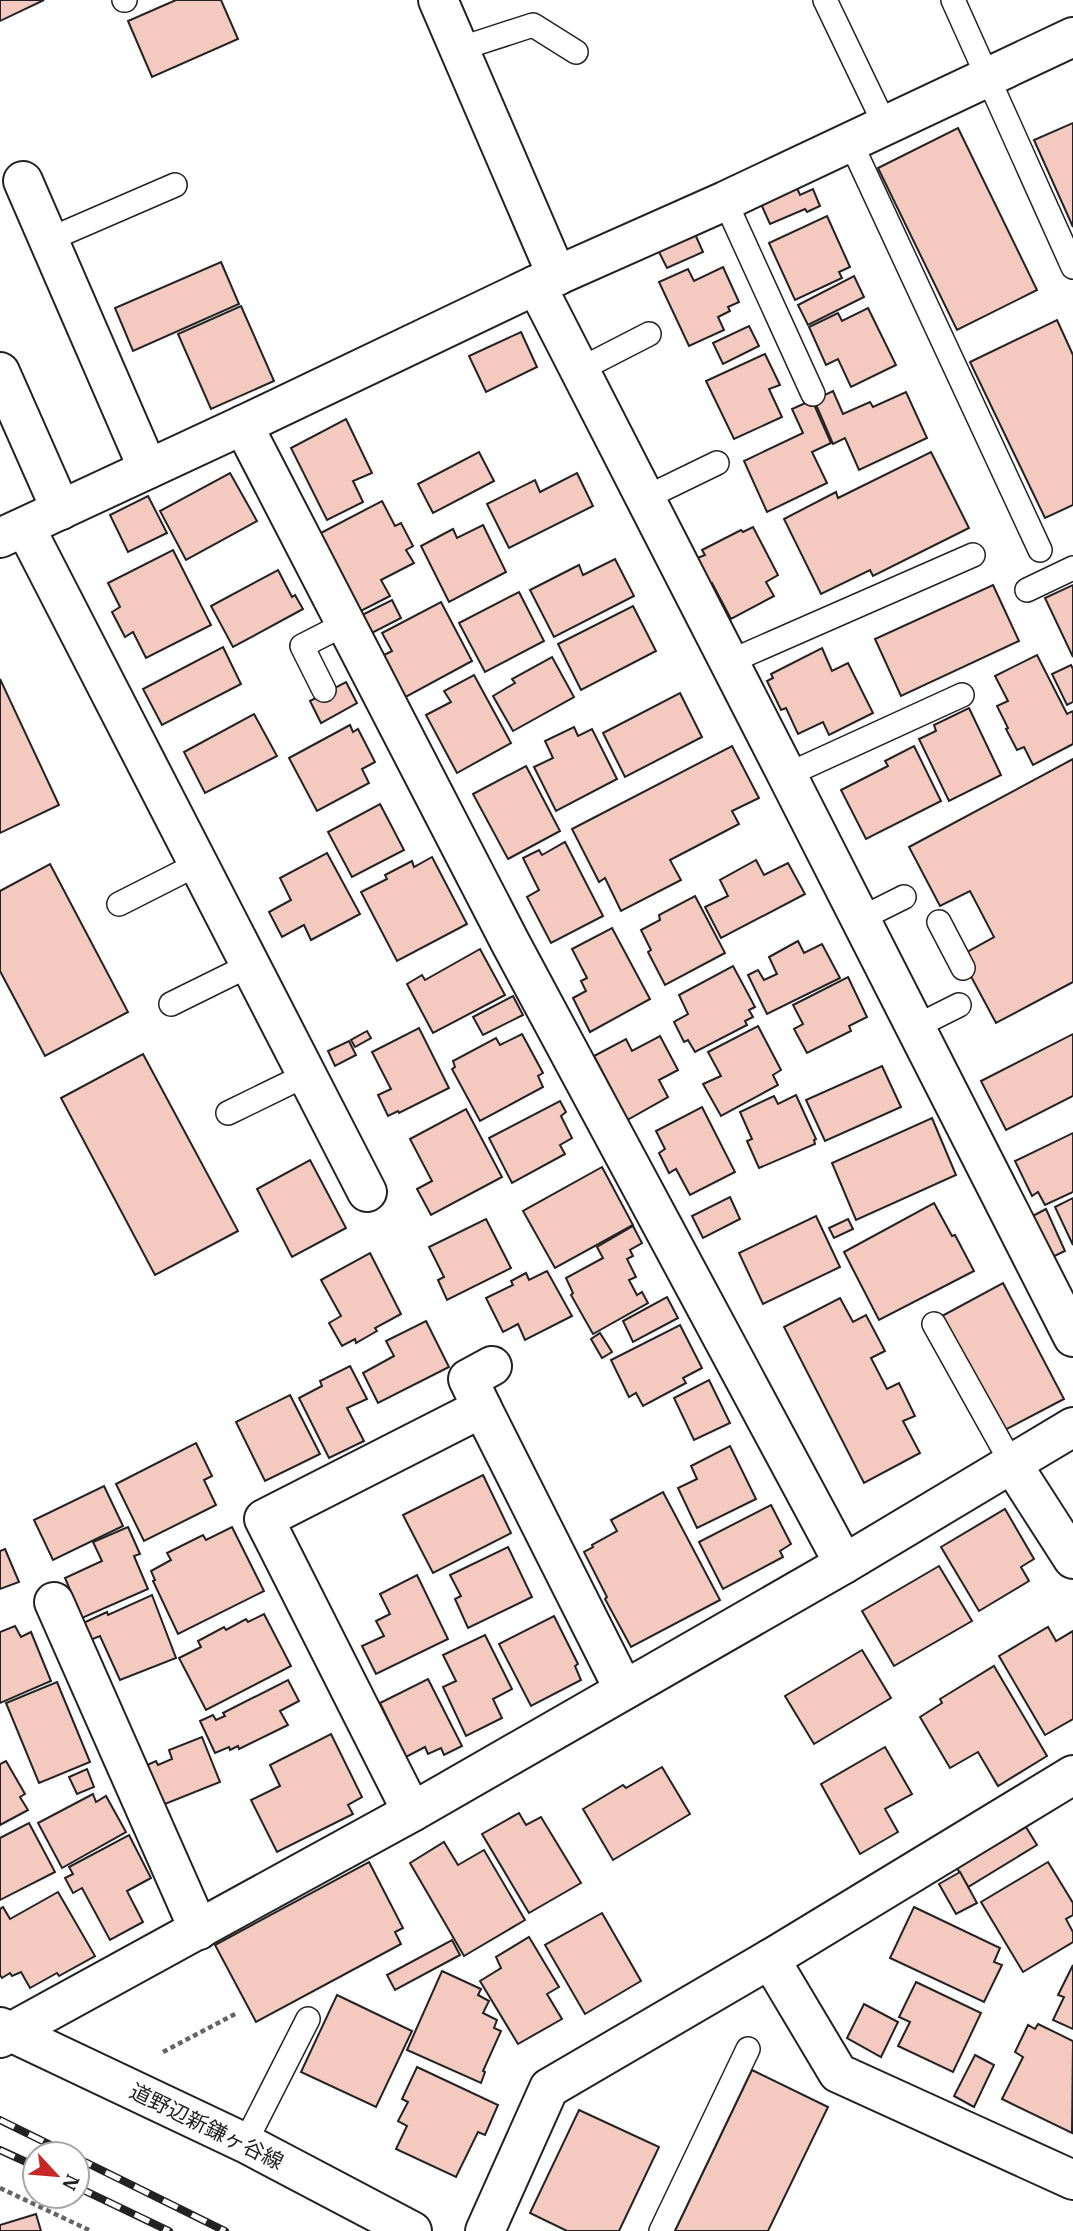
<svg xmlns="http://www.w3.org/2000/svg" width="1073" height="2231" font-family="'IBM Plex Serif','Noto Sans JP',serif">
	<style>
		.building { fill: #f3c9c0; stroke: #222; stroke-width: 2 }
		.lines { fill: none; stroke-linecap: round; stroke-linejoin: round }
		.lane-casing { stroke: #222; stroke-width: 26 }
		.street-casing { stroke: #222; stroke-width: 42 }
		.secondary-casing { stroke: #222; stroke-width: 42 }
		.path { stroke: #646464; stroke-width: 4.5; stroke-dasharray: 5 3.5; stroke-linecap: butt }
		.lane { stroke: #fff; stroke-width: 23 }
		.street { stroke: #fff; stroke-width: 38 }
		.secondary { stroke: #fff; stroke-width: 38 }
		.rail-casing { stroke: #222; stroke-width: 8 }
		.rail { stroke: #fff; stroke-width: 5; stroke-dasharray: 16; stroke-linecap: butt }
		.labels { text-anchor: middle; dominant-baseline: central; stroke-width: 5; stroke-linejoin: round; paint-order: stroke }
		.street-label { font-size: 21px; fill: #222; stroke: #fff }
	</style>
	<rect width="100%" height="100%" fill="#fff"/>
	<g class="building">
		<polygon points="0,0 44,0 0,21"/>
		<polygon points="176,0 221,0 238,39 152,77 128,21"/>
		<polygon points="1073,123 1073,227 1034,140"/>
		<polygon points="958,128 1037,290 957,330 878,168"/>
		<polygon points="797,188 800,195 813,189 820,206 807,212 805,209 770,224 761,204"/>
		<polygon points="827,216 850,267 839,272 842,278 795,300 769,243"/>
		<polygon points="695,234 703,252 667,268 658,250"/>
		<polygon points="221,262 239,304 133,351 115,308"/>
		<polygon points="723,267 739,302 728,307 730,311 718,317 724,330 689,346 659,282 688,269 694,281"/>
		<polygon points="854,276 864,297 808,325 798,305"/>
		<polygon points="241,306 274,381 211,409 178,334"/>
		<polygon points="868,308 896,365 851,387 838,359 826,365 809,327 838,313 842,321"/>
		<polygon points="1057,320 1073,355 1073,505 1045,518 970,362"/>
		<polygon points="749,326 759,346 723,364 713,343"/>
		<polygon points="521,332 537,367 486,392 469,356"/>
		<polygon points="765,354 780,385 769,389 782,417 734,439 706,381"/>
		<polygon points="833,391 843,414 870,402 873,407 906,392 927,438 859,470 845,438 833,444 814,400"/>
		<polygon points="812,400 831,443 812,452 827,483 767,512 744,461 803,433 792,409"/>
		<polygon points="346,419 372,473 353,481 363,502 327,520 291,448"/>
		<polygon points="479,452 494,481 433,513 418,484"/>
		<polygon points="931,452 969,528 873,576 870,570 821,594 784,519 836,492 838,498"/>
		<polygon points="230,473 257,521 186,560 160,511"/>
		<polygon points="577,473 593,506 509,548 487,504 535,480 540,492"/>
		<polygon points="148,496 167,533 128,552 110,515"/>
		<polygon points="382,501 395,526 401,523 413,546 406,550 414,563 381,580 390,596 357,613 317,535"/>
		<polygon points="483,525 506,572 449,602 421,546 453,529 457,538"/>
		<polygon points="753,527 778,575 766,582 774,596 731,619 712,583 708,585 695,559 705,555 702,550 741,530 743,532"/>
		<polygon points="173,550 211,625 146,658 133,632 125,637 112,612 120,607 108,583"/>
		<polygon points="615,559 634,596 554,637 530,590 579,565 583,575"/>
		<polygon points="278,570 292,597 295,595 303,609 233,647 211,606"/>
		<polygon points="993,585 1019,641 901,696 875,639"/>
		<polygon points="1073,585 1073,657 1045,598"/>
		<polygon points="519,592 544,641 485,672 459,623"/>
		<polygon points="392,600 401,618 366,636 356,618"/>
		<polygon points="441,602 472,661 402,699 380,657 392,651 382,633"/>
		<polygon points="633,606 656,651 581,690 558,644"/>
		<polygon points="223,647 241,684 162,725 143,689"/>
		<polygon points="822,648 832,671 848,663 873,713 829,735 823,722 798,734 786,708 781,710 767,681 773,678 771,674"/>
		<polygon points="1037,655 1067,714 1073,711 1073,744 1033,765 1024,747 1017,750 1006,729 1008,728 997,706 1008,701 995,676"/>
		<polygon points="552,657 574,697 513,731 493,696 515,683 512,679"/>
		<polygon points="1071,665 1073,669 1073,702 1067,705 1052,674"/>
		<polygon points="474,675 511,743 457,773 426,715 451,702 444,691"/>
		<polygon points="0,679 59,805 0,833"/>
		<polygon points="346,682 357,703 321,723 310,701"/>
		<polygon points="680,693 702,737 625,777 603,733"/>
		<polygon points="969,708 1001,775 949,801 919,739 936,731 934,725"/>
		<polygon points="254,714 277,756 205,793 184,752"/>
		<polygon points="350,725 353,732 358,729 375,762 362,769 369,783 317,811 289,758"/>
		<polygon points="574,727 578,736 592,729 617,779 556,811 534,767 553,758 545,741"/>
		<polygon points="732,746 759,798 732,811 739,824 670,860 681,880 621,911 605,878 599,882 572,829"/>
		<polygon points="914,746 941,801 866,839 841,790 888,766 885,761"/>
		<polygon points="1073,759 1073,982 996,1023 960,956 994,937 970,891 940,906 909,847"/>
		<polygon points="526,766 560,831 508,859 473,794"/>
		<polygon points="380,804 404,850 352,877 328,832"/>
		<polygon points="565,842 603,916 551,943 527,897 539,890 523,858 539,850 542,855"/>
		<polygon points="327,853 360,914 311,940 304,925 282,937 269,912 291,900 280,878"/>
		<polygon points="432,857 467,924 397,961 361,892 387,879 385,875 412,861 414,867"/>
		<polygon points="756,860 764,875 788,863 805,894 721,938 705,907 728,896 720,880"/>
		<polygon points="50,864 128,1012 45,1056 0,971 0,891"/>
		<polygon points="695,896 725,953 665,985 648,952 651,950 641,930 660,920 659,915"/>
		<polygon points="612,928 650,999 590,1032 573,998 586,991 581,981 587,978 572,949"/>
		<polygon points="798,941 804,953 822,944 840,978 767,1014 748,975 758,970 764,980 777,974 769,957"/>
		<polygon points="480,949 505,995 433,1033 407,984 422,975 425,980"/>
		<polygon points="733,966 755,1007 749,1010 753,1017 745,1021 747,1025 695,1052 688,1040 684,1042 674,1022 688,1014 679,995"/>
		<polygon points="848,977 867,1017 849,1026 851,1031 807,1053 794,1029 803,1024 793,1005"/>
		<polygon points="513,996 523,1015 483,1035 473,1017"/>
		<polygon points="758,1026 781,1070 773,1075 778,1085 721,1116 703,1084 721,1076 708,1052"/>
		<polygon points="419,1028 449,1088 399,1113 398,1111 388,1116 378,1095 391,1089 372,1052"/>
		<polygon points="367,1031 371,1038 355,1047 351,1040"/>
		<polygon points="522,1034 543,1073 538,1076 543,1087 480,1121 452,1069 455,1067 453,1061 496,1038 500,1045"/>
		<polygon points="1073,1034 1073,1096 1006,1130 981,1081"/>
		<polygon points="660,1036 678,1070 659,1080 668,1097 622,1123 609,1099 615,1096 594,1056 626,1039 632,1051"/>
		<polygon points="349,1041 356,1055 335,1066 328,1051"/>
		<polygon points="143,1054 238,1231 155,1275 61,1098"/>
		<polygon points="882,1066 901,1107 825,1141 806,1100"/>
		<polygon points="796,1095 816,1139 814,1140 815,1144 759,1168 747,1141 752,1139 740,1112 774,1096 778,1104"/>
		<polygon points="560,1101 566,1112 561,1116 572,1138 560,1145 565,1154 512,1183 489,1138"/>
		<polygon points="702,1107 735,1172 690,1195 676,1169 669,1173 659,1153 665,1149 656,1131"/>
		<polygon points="466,1109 502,1177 431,1215 417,1189 432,1181 410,1139"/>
		<polygon points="932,1118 956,1175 856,1220 832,1163"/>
		<polygon points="1073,1133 1073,1192 1045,1205 1038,1192 1032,1196 1015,1161"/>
		<polygon points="310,1160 346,1228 292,1257 257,1189"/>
		<polygon points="602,1167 633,1225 555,1268 523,1211"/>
		<polygon points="730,1197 740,1219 703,1238 692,1216"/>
		<polygon points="1073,1198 1073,1245 1055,1207"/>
		<polygon points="934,1203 952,1236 955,1235 974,1271 879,1320 844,1252"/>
		<polygon points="1046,1209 1065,1251 1046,1260 1027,1219"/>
		<polygon points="816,1216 840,1267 763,1304 739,1253"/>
		<polygon points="486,1219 511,1268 447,1300 438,1280 444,1277 429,1247"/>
		<polygon points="848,1219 853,1229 834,1238 829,1228"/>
		<polygon points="633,1226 642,1243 630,1250 633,1256 627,1259 636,1277 629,1280 637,1295 642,1292 648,1303 593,1334 571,1295 573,1293 566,1278 603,1258 597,1247"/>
		<polygon points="370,1253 401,1314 375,1328 377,1331 356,1343 355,1339 342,1346 329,1323 341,1316 321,1280"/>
		<polygon points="547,1271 572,1316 525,1340 518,1324 503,1332 486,1298 513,1285 511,1281 526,1273 529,1280"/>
		<polygon points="1003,1283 1064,1399 1003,1431 942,1316"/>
		<polygon points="667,1297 678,1318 633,1342 623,1321"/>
		<polygon points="840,1298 853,1322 866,1315 885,1351 871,1358 887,1389 899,1383 915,1416 903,1421 920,1453 864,1483 784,1327"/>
		<polygon points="426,1321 449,1367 378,1403 363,1373 394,1356 386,1341"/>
		<polygon points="680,1325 702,1368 683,1378 686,1383 643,1406 636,1393 629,1397 611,1360"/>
		<polygon points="600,1333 612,1352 602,1358 591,1339"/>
		<polygon points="350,1366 367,1399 347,1408 364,1441 329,1458 299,1398 322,1386 320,1381"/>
		<polygon points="709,1380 730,1423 694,1440 674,1398"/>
		<polygon points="290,1395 320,1454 265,1481 236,1422"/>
		<polygon points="196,1443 212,1476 204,1480 216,1505 144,1541 116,1484"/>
		<polygon points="730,1446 756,1499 697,1528 678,1488 697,1479 691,1466"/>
		<polygon points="483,1475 511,1533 433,1573 403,1515"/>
		<polygon points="104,1486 123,1526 53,1560 34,1520"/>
		<polygon points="663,1492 720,1600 631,1647 605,1599 607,1597 584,1552 593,1547 592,1545 617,1531 611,1520"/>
		<polygon points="771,1505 791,1544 780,1551 783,1557 723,1589 699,1542"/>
		<polygon points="1005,1509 1034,1559 1021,1567 1029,1581 979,1611 941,1547"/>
		<polygon points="128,1527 140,1554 134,1556 148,1589 82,1618 65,1578 102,1561 93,1542"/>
		<polygon points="232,1527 264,1591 178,1634 153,1581 155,1580 151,1571 171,1560 167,1553 203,1535 206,1540"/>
		<polygon points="508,1547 532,1597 468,1628 455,1599 461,1596 450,1575"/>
		<polygon points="5,1549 19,1582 0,1589 0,1551"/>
		<polygon points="939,1566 972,1621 894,1666 862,1611"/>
		<polygon points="417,1575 448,1639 376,1674 362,1646 384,1636 376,1621 390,1614 380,1594"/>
		<polygon points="152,1595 176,1658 120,1680 100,1636 88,1641 81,1624 107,1612 108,1615"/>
		<polygon points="264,1614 291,1666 206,1710 179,1658 201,1647 198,1641 224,1627 226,1630 246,1619 248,1622"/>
		<polygon points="554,1616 578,1664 575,1666 581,1680 531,1706 499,1644"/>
		<polygon points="15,1626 21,1637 31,1632 51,1681 0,1703 0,1632"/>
		<polygon points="1048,1627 1056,1641 1073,1631 1073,1719 1045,1735 999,1656"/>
		<polygon points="485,1635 512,1689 493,1699 502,1718 466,1736 443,1687 456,1681 443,1655"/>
		<polygon points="862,1650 891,1698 814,1744 785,1696"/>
		<polygon points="994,1666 1047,1756 998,1786 978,1752 950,1768 920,1717 942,1703 940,1699"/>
		<polygon points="428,1679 462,1746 444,1755 441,1748 428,1754 425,1747 406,1757 380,1703"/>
		<polygon points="288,1680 299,1701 280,1711 288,1725 239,1749 238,1746 230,1750 229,1747 215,1753 200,1721 213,1715 216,1720 225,1716 223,1713"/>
		<polygon points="57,1682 90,1762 39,1783 6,1703"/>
		<polygon points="331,1734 362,1797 348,1805 353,1814 277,1852 251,1800 280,1786 270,1765"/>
		<polygon points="202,1737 220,1782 160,1806 145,1766 156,1761 158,1765 172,1759 169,1750"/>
		<polygon points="885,1747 912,1794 885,1809 898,1832 860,1854 821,1784"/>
		<polygon points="6,1761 25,1794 20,1797 28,1810 0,1825 0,1764"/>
		<polygon points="662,1767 690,1814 613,1860 583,1809 623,1785 626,1788"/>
		<polygon points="87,1769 94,1787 77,1794 69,1777"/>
		<polygon points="93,1794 96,1802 106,1796 126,1832 62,1868 38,1823"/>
		<polygon points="519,1813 526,1825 541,1817 581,1883 529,1913 482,1834"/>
		<polygon points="29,1823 55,1872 0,1900 0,1838"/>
		<polygon points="1026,1827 1037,1845 968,1887 957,1868"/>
		<polygon points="129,1835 151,1878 127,1891 143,1922 110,1940 82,1888 73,1893 65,1878 73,1874 69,1867"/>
		<polygon points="444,1842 458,1865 484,1850 525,1920 464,1956 410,1863"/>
		<polygon points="369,1862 403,1928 395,1932 401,1944 256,2022 215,1945"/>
		<polygon points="1048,1862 1073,1903 1073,1915 1066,1919 1073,1932 1073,1942 1023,1972 981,1902"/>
		<polygon points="960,1872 977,1903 956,1914 939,1884"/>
		<polygon points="58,1892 95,1956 59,1976 57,1973 30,1988 21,1972 12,1976 10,1973 2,1978 0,1975 0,1909 3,1907 10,1919"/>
		<polygon points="914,1907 1000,1948 994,1962 1002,1965 984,2002 890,1958"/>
		<polygon points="602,1913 641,1981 585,2014 545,1945"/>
		<polygon points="529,1937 559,1987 547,1994 562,2019 518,2044 480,1981 501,1968 496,1957"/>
		<polygon points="452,1940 460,1955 395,1990 387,1975"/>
		<polygon points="1073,1965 1073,2029 1053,2020 1064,1997 1058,1995"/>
		<polygon points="442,1971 481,1989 478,1995 489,2001 483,2013 497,2020 494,2028 501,2031 483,2071 485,2072 481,2083 407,2050"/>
		<polygon points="916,1982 981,2013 953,2072 898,2046 910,2022 899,2017"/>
		<polygon points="337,1995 412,2031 376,2107 301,2072"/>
		<polygon points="864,2004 898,2022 881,2057 847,2038"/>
		<polygon points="1038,2024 1073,2041 1072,2133 1002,2099 1023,2057 1015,2052 1028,2025 1035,2029"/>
		<polygon points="975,2055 994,2065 974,2107 954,2096"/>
		<polygon points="417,2067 498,2105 485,2135 478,2132 456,2177 396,2149 407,2126 398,2121 408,2102 402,2099"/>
		<polygon points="752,2070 828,2107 768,2231 675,2231"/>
		<polygon points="579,2110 659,2147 619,2231 567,2231 530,2213"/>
		<polygon points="36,2214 41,2231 0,2231 0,2225"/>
	</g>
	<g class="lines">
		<defs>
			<g id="lane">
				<polyline points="124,0 125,0"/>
				<polyline points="825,0 885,125"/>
				<polyline points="953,0 1073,267"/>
				<polyline points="459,49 533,25 576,52"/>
				<polyline points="850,141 1040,550"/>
				<polyline points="725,201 813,394"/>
				<polyline points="48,240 175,185"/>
				<polyline points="579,370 649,334"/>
				<polyline points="645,498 717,463"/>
				<polyline points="1027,590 1073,568"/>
				<polyline points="729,662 973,555"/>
				<polyline points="324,690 302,646 345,624"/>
				<polyline points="787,775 962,695"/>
				<polyline points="119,904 198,864"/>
				<polyline points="860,919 904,897"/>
				<polyline points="939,922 963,968"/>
				<polyline points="171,1004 250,965"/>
				<polyline points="915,1027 959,1005"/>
				<polyline points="228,1113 306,1075"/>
				<polyline points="934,1324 1012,1464"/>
				<polyline points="245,2143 308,2019"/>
				<polyline points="661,2231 748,2049"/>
			</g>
			<g id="street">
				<polyline points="438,0 557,276"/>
				<polyline points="23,181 148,469"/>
				<polyline points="536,285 787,775 1073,1337"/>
				<polyline points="0,372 61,510"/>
				<polyline points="243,425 510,942 844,1564"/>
				<polyline points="25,527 367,1192"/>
				<polyline points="0,538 243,425 536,285 725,201 1073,37"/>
				<polyline points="482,1408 468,1379 492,1366"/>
				<polyline points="1012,1464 1073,1559"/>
				<polyline points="54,1602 199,1930"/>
				<polyline points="412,1812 264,1519 482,1408 624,1690"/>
				<polyline points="770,1959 838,2073 1073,2180"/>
				<polyline points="0,2038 412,1812 844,1564 1073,1427"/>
				<polyline points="485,2231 549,2088 770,1959 1073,1775"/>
			</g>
			<polyline id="secondary" points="0,2027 245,2143 412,2231"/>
		</defs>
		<use href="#lane" class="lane-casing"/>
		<use href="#street" class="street-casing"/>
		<use href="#secondary" class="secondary-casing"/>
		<g class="path">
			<polyline points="163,2052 237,2013"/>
			<polyline points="0,2188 91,2231"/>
		</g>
		<use href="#lane" class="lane"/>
		<use href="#street" class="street"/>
		<use href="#secondary" class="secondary"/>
		<defs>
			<g id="rail">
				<polyline points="0,2120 69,2154"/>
				<polyline points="0,2150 35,2166"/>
				<polyline points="77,2158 225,2231"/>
				<polyline points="77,2187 169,2231"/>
			</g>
		</defs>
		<use href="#rail" class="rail-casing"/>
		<use href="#rail" class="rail"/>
	</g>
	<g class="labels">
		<g class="street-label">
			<text transform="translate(207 2126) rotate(26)">道野辺新鎌ヶ谷線</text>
		</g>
	</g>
	<g transform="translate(56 2175) rotate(116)"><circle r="33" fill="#ffffff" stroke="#a7a7a7" stroke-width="2"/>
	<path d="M0-5L12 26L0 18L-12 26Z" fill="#c62828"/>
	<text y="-10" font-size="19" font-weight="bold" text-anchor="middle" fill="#222222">N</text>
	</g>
</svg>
